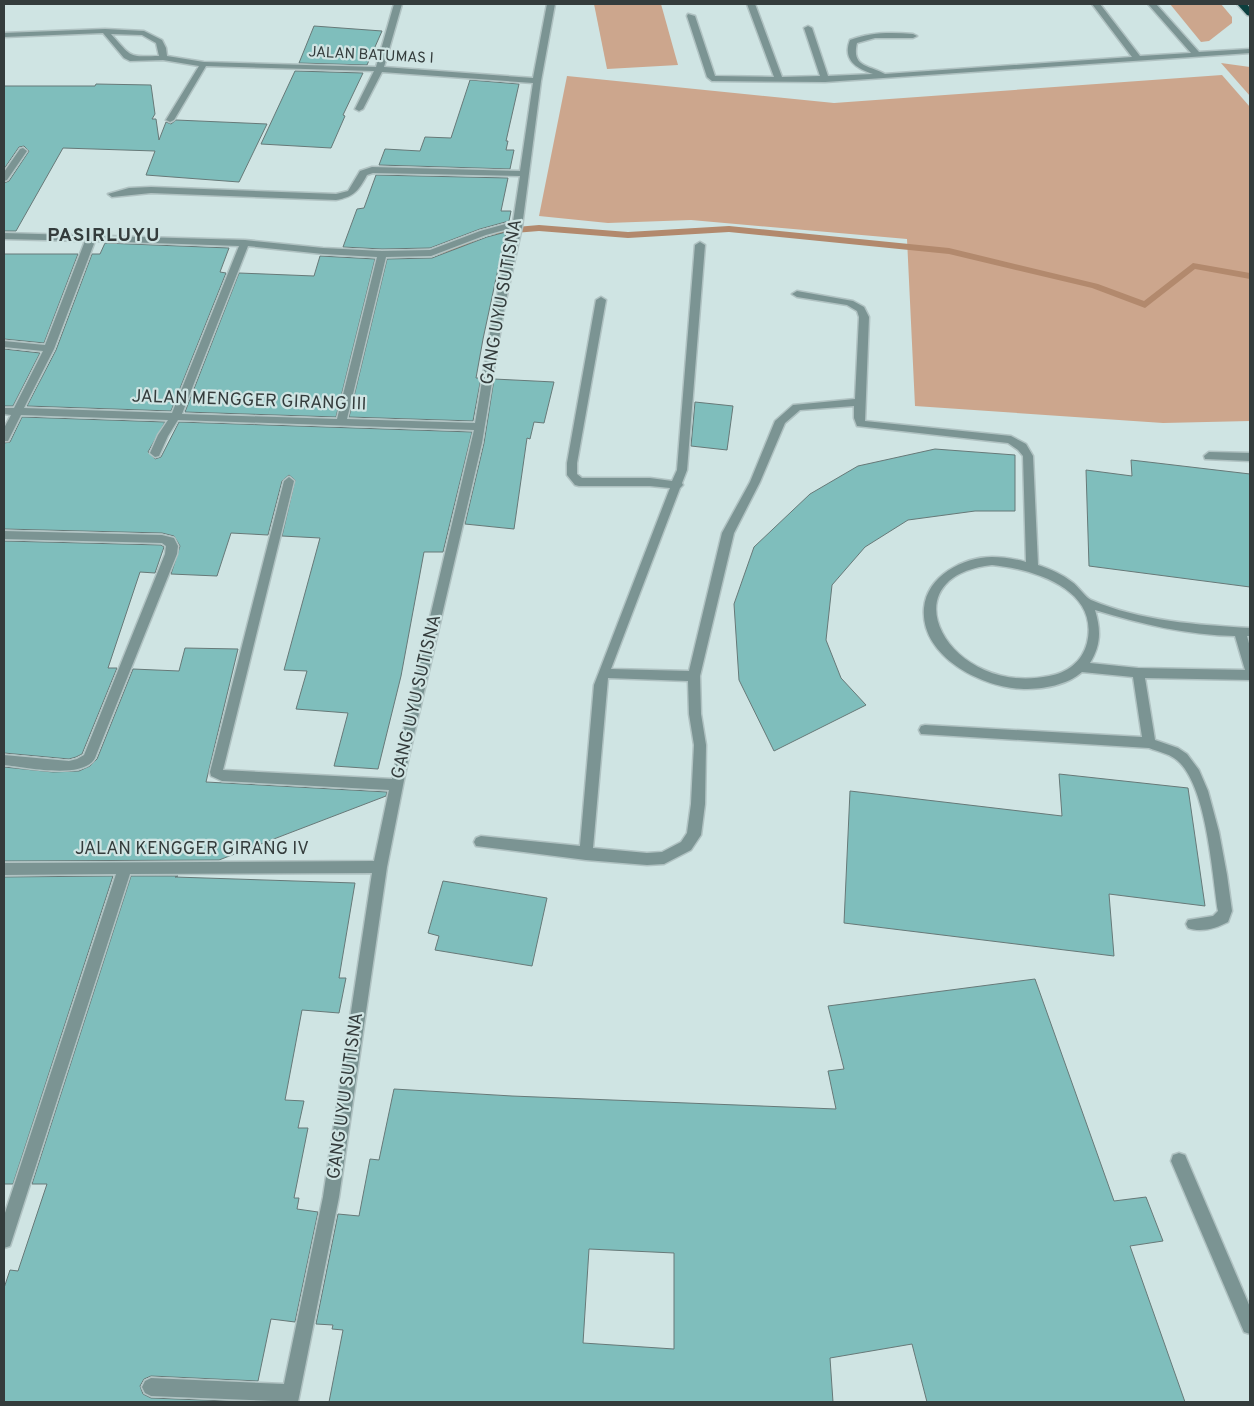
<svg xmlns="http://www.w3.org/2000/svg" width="1254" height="1406" font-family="Overpass,sans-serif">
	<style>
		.green { fill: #cca68d }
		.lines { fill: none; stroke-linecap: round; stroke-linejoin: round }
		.stream { fill: #b2896d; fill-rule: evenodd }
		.building { fill: #7fbebc; stroke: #677978; fill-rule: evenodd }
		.minor-casing { stroke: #b0c2c2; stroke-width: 3 }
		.highway-casing { stroke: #b0c2c2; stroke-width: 3 }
		.minor { fill: #7b9493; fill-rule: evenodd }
		.highway { fill: #0c3f3e; fill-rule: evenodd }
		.labels { text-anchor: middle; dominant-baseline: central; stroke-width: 4.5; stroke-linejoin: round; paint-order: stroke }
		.far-street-label { font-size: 15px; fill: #343c3c; stroke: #cfe4e3 }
		.street-label { font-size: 18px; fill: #343c3c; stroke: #cfe4e3 }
		.far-district-label { font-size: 19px; font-weight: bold; letter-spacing: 1px; fill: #343c3c; stroke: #cfe4e3 }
	</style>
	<rect width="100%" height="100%" fill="#cfe4e3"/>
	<g class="green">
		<polygon points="594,4 661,4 678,65 607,69"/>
		<polygon points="1170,4 1221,4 1232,17 1232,23 1209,41 1201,42"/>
		<polygon points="1221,63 1250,67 1250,96"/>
		<polygon points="1222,75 1250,107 1250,421 1163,423 915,406 907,239 691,220 608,223 539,216 567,76 834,103"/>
	</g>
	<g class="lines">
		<polygon class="stream" points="539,225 628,232 729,226 949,248 1098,284 1144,301 1193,263 1250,273 1250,279 1195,269 1145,308 1092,288 949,254 729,232 628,238 539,231 488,235 460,248 434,256 429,253 483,230"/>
	</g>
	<g class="building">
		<polygon points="314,26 382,31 367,65 299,63"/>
		<polygon points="295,71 363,73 343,115 345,116 331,148 261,144"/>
		<polygon points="470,80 519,84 506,141 508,141 506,150 514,150 510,169 379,165 385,149 420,151 425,137 451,138"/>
		<polygon points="96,84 151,85 155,114 152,119 156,119 159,140 166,122 171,124 176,120 267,124 239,182 146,175 155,151 63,148 16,231 4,231 4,183 9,181 29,151 24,146 19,147 4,169 4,86 95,86"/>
		<polygon points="376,175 508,178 501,211 511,211 509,221 480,229 430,248 382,249 343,247 357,209 364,208"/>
		<polygon points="506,232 483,339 476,378 481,378 473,421 349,417 387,259 432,258 487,237"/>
		<polygon points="105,243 229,248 220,272 226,273 171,411 27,406 56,350 92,254 100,254"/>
		<polygon points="4,254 78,254 44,343 4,339"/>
		<polygon points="320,256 375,259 336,417 185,412 239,273 314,276"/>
		<polygon points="4,349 40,353 13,406 4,406"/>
		<polygon points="494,379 554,382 544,423 534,422 530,439 527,438 514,529 465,524 484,443"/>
		<polygon points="695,402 733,406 727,450 691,446"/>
		<polygon points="22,417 165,422 148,452 155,459 161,457 179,422 472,432 443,552 424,552 401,676 378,769 334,766 348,713 296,709 307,671 284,670 320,538 282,536 295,480 289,475 282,481 268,535 231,533 217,576 171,574 180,546 174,536 162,533 4,529 4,443 10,442"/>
		<polygon points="935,449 1015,455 1015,511 975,511 908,520 865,547 832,585 826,640 841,678 866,705 774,751 739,680 734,604 754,547 810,494 858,466"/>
		<polygon points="1131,460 1250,474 1250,587 1089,566 1086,470 1132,476"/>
		<polygon points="4,541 161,545 164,547 155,573 140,572 108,668 117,668 82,754 76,757 69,759 4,753"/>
		<polygon points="185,648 238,649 206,782 387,792 386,796 219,860 4,861 4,767 53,772 79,771 90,766 97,759 133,669 179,671"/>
		<polygon points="1059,774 1188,788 1205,906 1109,894 1114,956 844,923 850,791 1062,816"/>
		<polygon points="113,876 13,1184 4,1184 4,877"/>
		<polygon points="131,876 178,876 175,877 355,883 339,978 346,978 339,1013 302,1010 285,1100 304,1101 298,1128 308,1128 294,1198 299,1198 297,1209 318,1212 295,1322 271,1319 258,1381 151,1376 144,1379 140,1386 143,1394 151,1398 253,1402 4,1402 4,1288 10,1270 18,1271 47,1184 32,1184"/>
		<polygon points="443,881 547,898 532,966 435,950 439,936 428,933"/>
		<path d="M1035,979l79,222 32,-4 17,44 -33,5 55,156h-258l-15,-58 -82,14 3,44h-504l14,-72 -11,-1 1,-4 -17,-1 22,-110 21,2 11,-57 9,1 15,-71 118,7 324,13 -8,-38 16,-2 -16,-63zM589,1249l85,4v96l-91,-6z"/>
	</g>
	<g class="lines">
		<defs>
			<g id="minor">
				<path d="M394,4h8l-18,63 149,11 14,-74h8l-14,77 -19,146 -18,82 -22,134 -75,322 -20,102 -48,330 -41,205 -147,-6 -6,-3 -3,-6 3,-6 6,-3 133,6 39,-187 49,-324 -242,1 -118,366 -2,6 -6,2v-32l112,-342 -112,1v-12l370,-2 15,-71 -167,-9 -11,-5 -1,-4 74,-291 5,-4 5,4 -71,289 169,9 82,-349 -296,-10 -10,16 -9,20 -4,1 -5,-4 8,-18 10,-15 -147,-5 -13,26h-4v-13l7,-13 -7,-1v-6h10l29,-57 -39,-4v-6l41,4 40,-104 -81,-2v-6l241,7 78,8 59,3 48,-1 50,-19 33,-9 7,-46 -147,-3 -6,2c-8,15 -13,22 -31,25l-185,-7 -39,4 -4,-3 21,-6 22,-1 185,7 12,-3 12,-20 12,-4 148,4 13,-88 -151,-11 -19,37 -4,2 -4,-2 19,-38 -168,-5 -32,54 -4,2 -4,-2 33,-54 -36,-6 -33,1 -6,-3 -21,-25 -99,4v-4l101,-4 39,2 18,9 4,8 1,8 37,6 172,5zM111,34l31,1 14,8 3,13c-32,1 -27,1 -48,-22zM512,228l-18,81 -19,114 -128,-4 39,-162 45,-1 55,-21zM95,241l144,5 -67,167 -148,-5 30,-59zM248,246l75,8 54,3 -40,162 -155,-5z"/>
				<path d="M747,4h8l27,73 38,-1 -16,-48 4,-2 4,2 16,48 45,-2c-16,-5 -31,-14 -23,-34 21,-8 41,-8 63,-6l4,2 -4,2h-38l-18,5c-6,25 13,22 28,31l247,-17 -40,-53h8l40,52 51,-3 -43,-49h8l43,48 51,-3v4l-425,29 -113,-1 -5,-4 -20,-61 1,-2 7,2 20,60 59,1z"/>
				<polygon points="23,148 27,151 7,180 4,181 4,172 20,149"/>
				<path d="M700,242l5,3 -18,225 -5,13 1,2 -3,3 -69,181 78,2 33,-138 28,-51 25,-61 18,-16 62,-6 4,-82 -2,-6 -10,-6 -50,-8 -5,-3 5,-3 56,10 11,6 5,10 -4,104 146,15 15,8 7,12 5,109c12,4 24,9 34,17 6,4 14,16 19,18 49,21 107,25 159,28v8h-3l3,11v33l-105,-2 10,62 23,8 9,6 12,16 9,21 11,41 8,43 5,36 -4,11c-11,6 -27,11 -40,6l-2,-4 2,-4 25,-4 5,-5c-6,-39 -11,-120 -38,-148 -8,-9 -21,-11 -31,-15l-228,-14 -2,-4 2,-4 4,-1 217,12 -9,-60 -51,-5c-15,13 -38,17 -58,17 -41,-1 -104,-32 -100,-81 3,-32 39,-51 68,-51 11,0 23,2 34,5l-3,-106 -5,-6 -10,-7 -151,-17 -3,-8v-12l-54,4 -15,13 -25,59 -26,51 -34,143 1,38 5,31 -1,59 -4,31 -10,15 -27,14 -17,1 -61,-5 -110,-14 -2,-4 2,-4 5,-2 99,10 14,-161 76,-197 -20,-2h-71l-4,-1 -8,-10v-12l29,-163 5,-3 5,3 -29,163v11l5,4h68l22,3 5,-11 18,-225zM992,565c41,4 108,24 95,78 -5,19 -20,30 -38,33 -100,21 -165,-99 -57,-111zM1095,610c45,14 92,25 140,26l10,34 -107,-2 -48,-5c11,-18 11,-33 5,-53zM608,678l80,3 1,33 5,31 -3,59 -4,29 -6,9 -19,10 -15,1 -54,-5z"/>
				<polygon points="1209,452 1250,453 1250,461 1205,459 1204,456"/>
				<path d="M4,531l158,4 12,3 4,8 -1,8 -82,204c-11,22 -70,9 -91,7v-10l65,6 8,-2 7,-4 81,-201 1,-8 -4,-3 -158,-4z"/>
				<polygon points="1179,1153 1185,1155 1250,1307 1250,1334 1244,1332 1171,1161 1173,1155"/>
			</g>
			<polygon id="highway" points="1237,4 1247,4 1250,8 1250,16 1247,15"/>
		</defs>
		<use href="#minor" class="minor-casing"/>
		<use href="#highway" class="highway-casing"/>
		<use href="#minor" class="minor"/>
		<use href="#highway" class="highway"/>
	</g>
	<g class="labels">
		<g class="far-street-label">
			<text transform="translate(371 56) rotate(3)">JALAN BATUMAS I</text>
		</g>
		<g class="street-label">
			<text transform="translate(502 302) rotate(-80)">GANG UYU SUTISNA</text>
			<text transform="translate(249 401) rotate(2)">JALAN MENGGER GIRANG III</text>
			<text transform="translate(417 697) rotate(-77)">GANG UYU SUTISNA</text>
			<text x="192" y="849">JALAN KENGGER GIRANG IV</text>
			<text transform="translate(346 1096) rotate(-82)">GANG UYU SUTISNA</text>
		</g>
		<g class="far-district-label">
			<text x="104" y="236">PASIRLUYU</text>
		</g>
	</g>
	<rect width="1254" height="1406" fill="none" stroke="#343c3c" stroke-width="10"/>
</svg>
